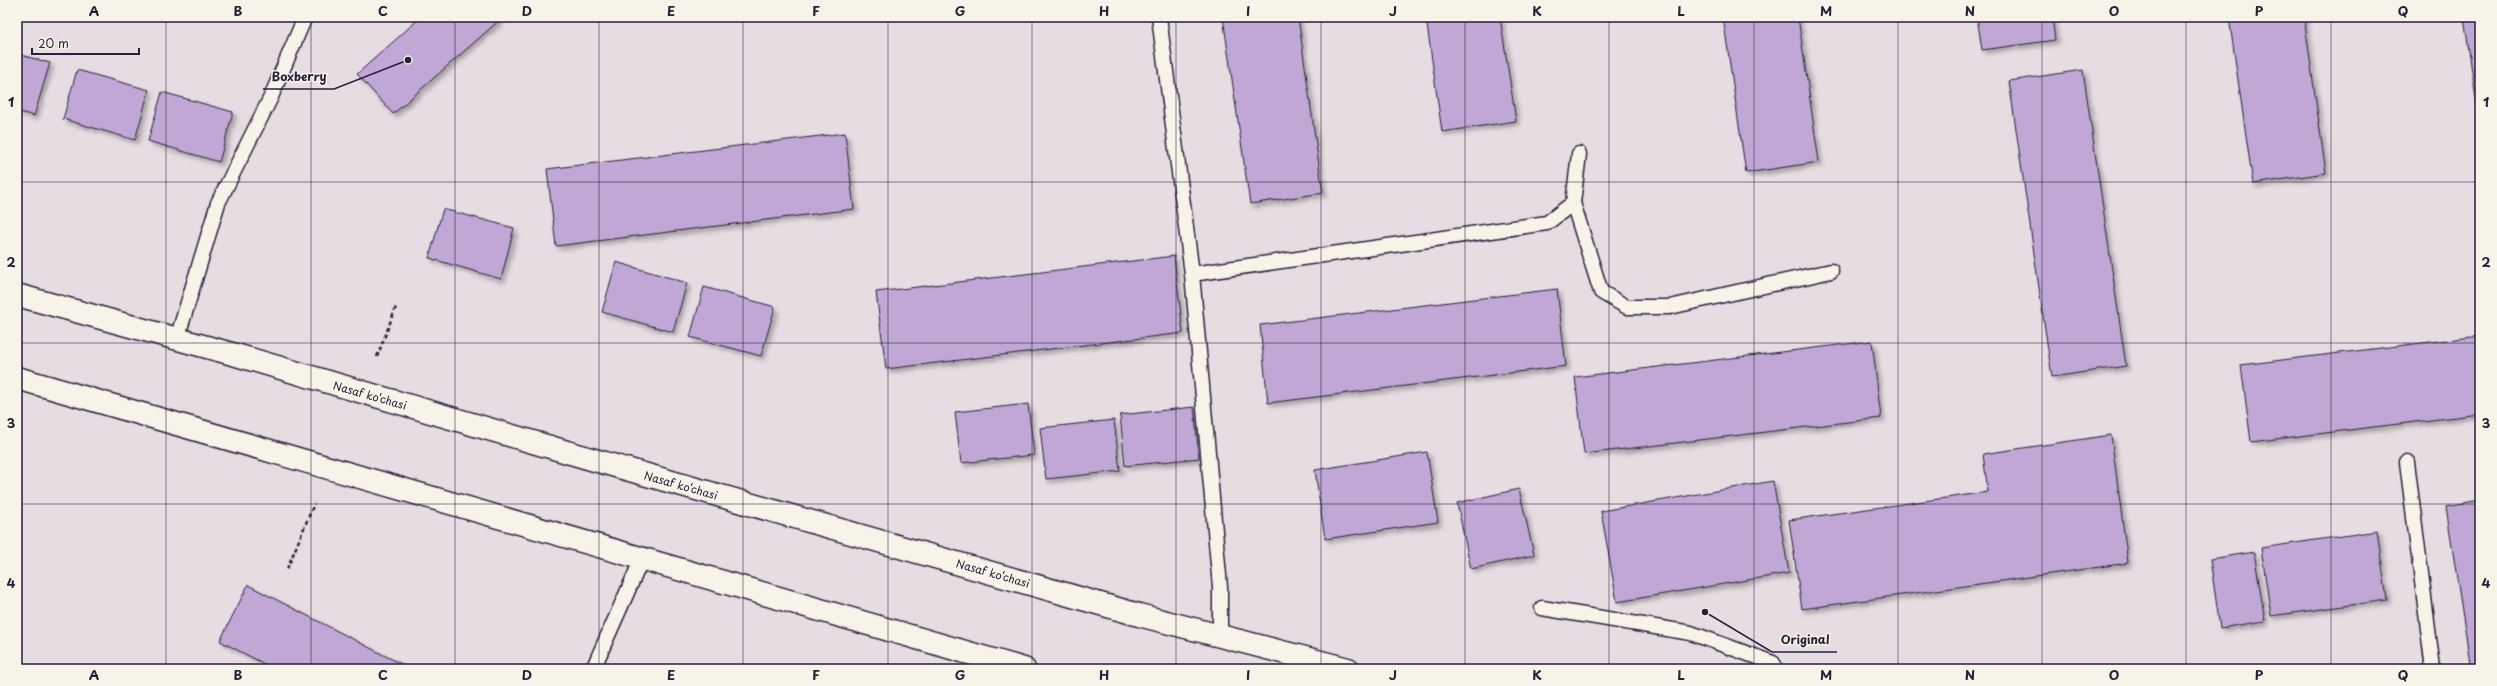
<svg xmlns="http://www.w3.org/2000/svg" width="2497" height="686" font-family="'Playpen Sans',sans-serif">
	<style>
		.building { fill: #c0a7d5; stroke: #22223b; filter: url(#shadow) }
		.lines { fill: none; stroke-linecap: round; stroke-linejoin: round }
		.lane-casing { stroke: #22223b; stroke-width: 17 }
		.secondary-casing { stroke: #22223b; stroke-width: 25 }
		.path { stroke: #22223b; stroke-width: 2.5; stroke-dasharray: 4 3; stroke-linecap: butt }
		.lane { stroke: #f7f3e8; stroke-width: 14 }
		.secondary { stroke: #f7f3e8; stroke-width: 22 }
		.grid { fill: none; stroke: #22223b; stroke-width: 1; stroke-opacity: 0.55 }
		.labels { text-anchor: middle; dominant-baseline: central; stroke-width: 3; stroke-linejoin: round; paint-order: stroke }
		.street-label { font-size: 11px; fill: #22223b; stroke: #f7f3e8 }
		.leader { fill: none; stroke: #22223b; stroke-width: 1.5 }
		.callout-dot { fill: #22223b; stroke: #f7f3e8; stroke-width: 1.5 }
		.callout-label { font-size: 12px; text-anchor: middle; font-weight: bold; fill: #22223b; stroke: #f7f3e8; stroke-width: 3; stroke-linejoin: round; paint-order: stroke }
		.neatline { fill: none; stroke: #22223b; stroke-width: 1.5 }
		.grid-label { font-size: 13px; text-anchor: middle; font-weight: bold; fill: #22223b }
	</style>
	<defs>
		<filter id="shadow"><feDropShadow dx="3.5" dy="3.5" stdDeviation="2" flood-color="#0004"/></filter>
	</defs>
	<rect width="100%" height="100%" fill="#e6dce2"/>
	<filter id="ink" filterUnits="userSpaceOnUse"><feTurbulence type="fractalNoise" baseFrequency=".025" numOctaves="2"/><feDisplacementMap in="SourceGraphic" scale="8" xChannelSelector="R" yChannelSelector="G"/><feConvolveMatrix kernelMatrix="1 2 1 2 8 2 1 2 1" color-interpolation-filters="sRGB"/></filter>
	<g filter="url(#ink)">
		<g class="building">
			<polygon points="421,17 503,17 393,114 357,74"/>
			<polygon points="1223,17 1298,17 1323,193 1250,204"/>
			<polygon points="1426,17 1500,17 1516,121 1442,132"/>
			<polygon points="1723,17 1798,17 1819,162 1746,173"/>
			<polygon points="1977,17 2052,17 2055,40 1982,50"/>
			<polygon points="2229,17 2304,17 2326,173 2253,184"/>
			<polygon points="2464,17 2480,17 2480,126"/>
			<polygon points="17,54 50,63 34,116 17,111"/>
			<polygon points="77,70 149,90 135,140 63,119"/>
			<polygon points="2083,70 2126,366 2052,377 2009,81"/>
			<polygon points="162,92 233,112 219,162 148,141"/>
			<polygon points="845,133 854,209 556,246 547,169"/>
			<polygon points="443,209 514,228 501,279 429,258"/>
			<polygon points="1174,256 1183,333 886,369 876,292"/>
			<polygon points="616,262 687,283 673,332 602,312"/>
			<polygon points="704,287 775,307 761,356 690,337"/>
			<polygon points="1557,289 1566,366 1268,403 1260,325"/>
			<polygon points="2480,336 2480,414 2251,442 2241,365"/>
			<polygon points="1872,341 1881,418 1584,454 1575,377"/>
			<polygon points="1028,404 1034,455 961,463 955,412"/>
			<polygon points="1194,407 1199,458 1125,466 1120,415"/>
			<polygon points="1114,420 1120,471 1046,479 1040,428"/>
			<polygon points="2111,435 2128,563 1802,609 1789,520 1988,492 1983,454"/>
			<polygon points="1427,452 1438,522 1325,539 1315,470"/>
			<polygon points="1773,481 1789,573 1617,602 1601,511"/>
			<polygon points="1519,489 1534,555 1471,569 1457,503"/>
			<polygon points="2480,501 2480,668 2471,669 2446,507"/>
			<polygon points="2377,531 2387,600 2271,616 2261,548"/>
			<polygon points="2254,552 2265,621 2220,628 2210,559"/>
			<polygon points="248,585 411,669 274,669 220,641"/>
		</g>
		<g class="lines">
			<defs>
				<g id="lane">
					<polyline points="1159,17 1192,274 1220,587 1220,636"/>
					<polyline points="1573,203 1601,292 1627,307 1670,307 1831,271"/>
					<polyline points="1192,274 1547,223 1573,203 1579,154"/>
					<polyline points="177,339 218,203 271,97 305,17"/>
					<polyline points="2407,462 2433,669"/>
					<polyline points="1542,608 1691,633 1773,663 1776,669"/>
					<polyline points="593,669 641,561"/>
				</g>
				<g id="secondary">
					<polyline points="17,295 236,355 591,459 1139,615 1348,669"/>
					<path d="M17,378c336,96 671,196 1007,291"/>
				</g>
			</defs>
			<use href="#lane" class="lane-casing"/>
			<use href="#secondary" class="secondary-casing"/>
			<g class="path">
				<polyline points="377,357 396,307"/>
				<polyline points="287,569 314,504"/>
			</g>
			<use href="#lane" class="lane"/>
			<use href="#secondary" class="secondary"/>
		</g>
	</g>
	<path class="grid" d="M166,17v652M311,17v652M455,17v652M599,17v652M743,17v652M888,17v652M1032,17v652M1176,17v652M1321,17v652M1465,17v652M1609,17v652M1754,17v652M1898,17v652M2042,17v652M2186,17v652M2331,17v652M17,182h2463M17,343h2463M17,504h2463"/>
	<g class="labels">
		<g class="street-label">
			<text transform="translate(370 395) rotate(16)">Nasaf ko‘chasi</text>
			<text transform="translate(681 485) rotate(16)">Nasaf ko‘chasi</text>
			<text transform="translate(993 573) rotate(16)">Nasaf ko‘chasi</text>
		</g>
	</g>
	<path class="leader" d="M408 60L334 89H263M1705 612L1772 652H1837"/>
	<g class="callout-dot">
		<circle cx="408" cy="60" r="4"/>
		<circle cx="1705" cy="612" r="4"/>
	</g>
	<g class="callout-label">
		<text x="299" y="81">Boxberry</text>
		<text x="1805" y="644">Original</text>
	</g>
	<rect width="2497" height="686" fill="none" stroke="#f7f3e8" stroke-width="44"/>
	<path d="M32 48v6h107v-6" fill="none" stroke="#22223b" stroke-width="2"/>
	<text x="38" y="48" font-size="12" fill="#22223b" stroke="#f7f3e8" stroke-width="3" paint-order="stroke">20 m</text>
	<rect x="22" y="22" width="2453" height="642" class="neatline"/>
	<g class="grid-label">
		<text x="94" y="16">A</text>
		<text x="238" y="16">B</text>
		<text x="383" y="16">C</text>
		<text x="527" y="16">D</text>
		<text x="671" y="16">E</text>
		<text x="816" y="16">F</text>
		<text x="960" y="16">G</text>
		<text x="1104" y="16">H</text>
		<text x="1248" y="16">I</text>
		<text x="1393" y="16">J</text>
		<text x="1537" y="16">K</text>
		<text x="1681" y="16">L</text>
		<text x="1826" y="16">M</text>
		<text x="1970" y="16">N</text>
		<text x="2114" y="16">O</text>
		<text x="2259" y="16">P</text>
		<text x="2403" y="16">Q</text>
		<text x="11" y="107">1</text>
		<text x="2486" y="107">1</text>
		<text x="11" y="267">2</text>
		<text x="2486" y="267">2</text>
		<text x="11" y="428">3</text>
		<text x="2486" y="428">3</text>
		<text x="11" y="588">4</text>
		<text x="2486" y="588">4</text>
		<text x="94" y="680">A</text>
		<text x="238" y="680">B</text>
		<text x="383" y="680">C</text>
		<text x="527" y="680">D</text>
		<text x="671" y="680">E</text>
		<text x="816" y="680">F</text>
		<text x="960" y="680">G</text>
		<text x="1104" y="680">H</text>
		<text x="1248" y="680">I</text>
		<text x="1393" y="680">J</text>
		<text x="1537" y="680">K</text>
		<text x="1681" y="680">L</text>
		<text x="1826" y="680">M</text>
		<text x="1970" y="680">N</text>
		<text x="2114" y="680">O</text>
		<text x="2259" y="680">P</text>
		<text x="2403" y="680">Q</text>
	</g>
</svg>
